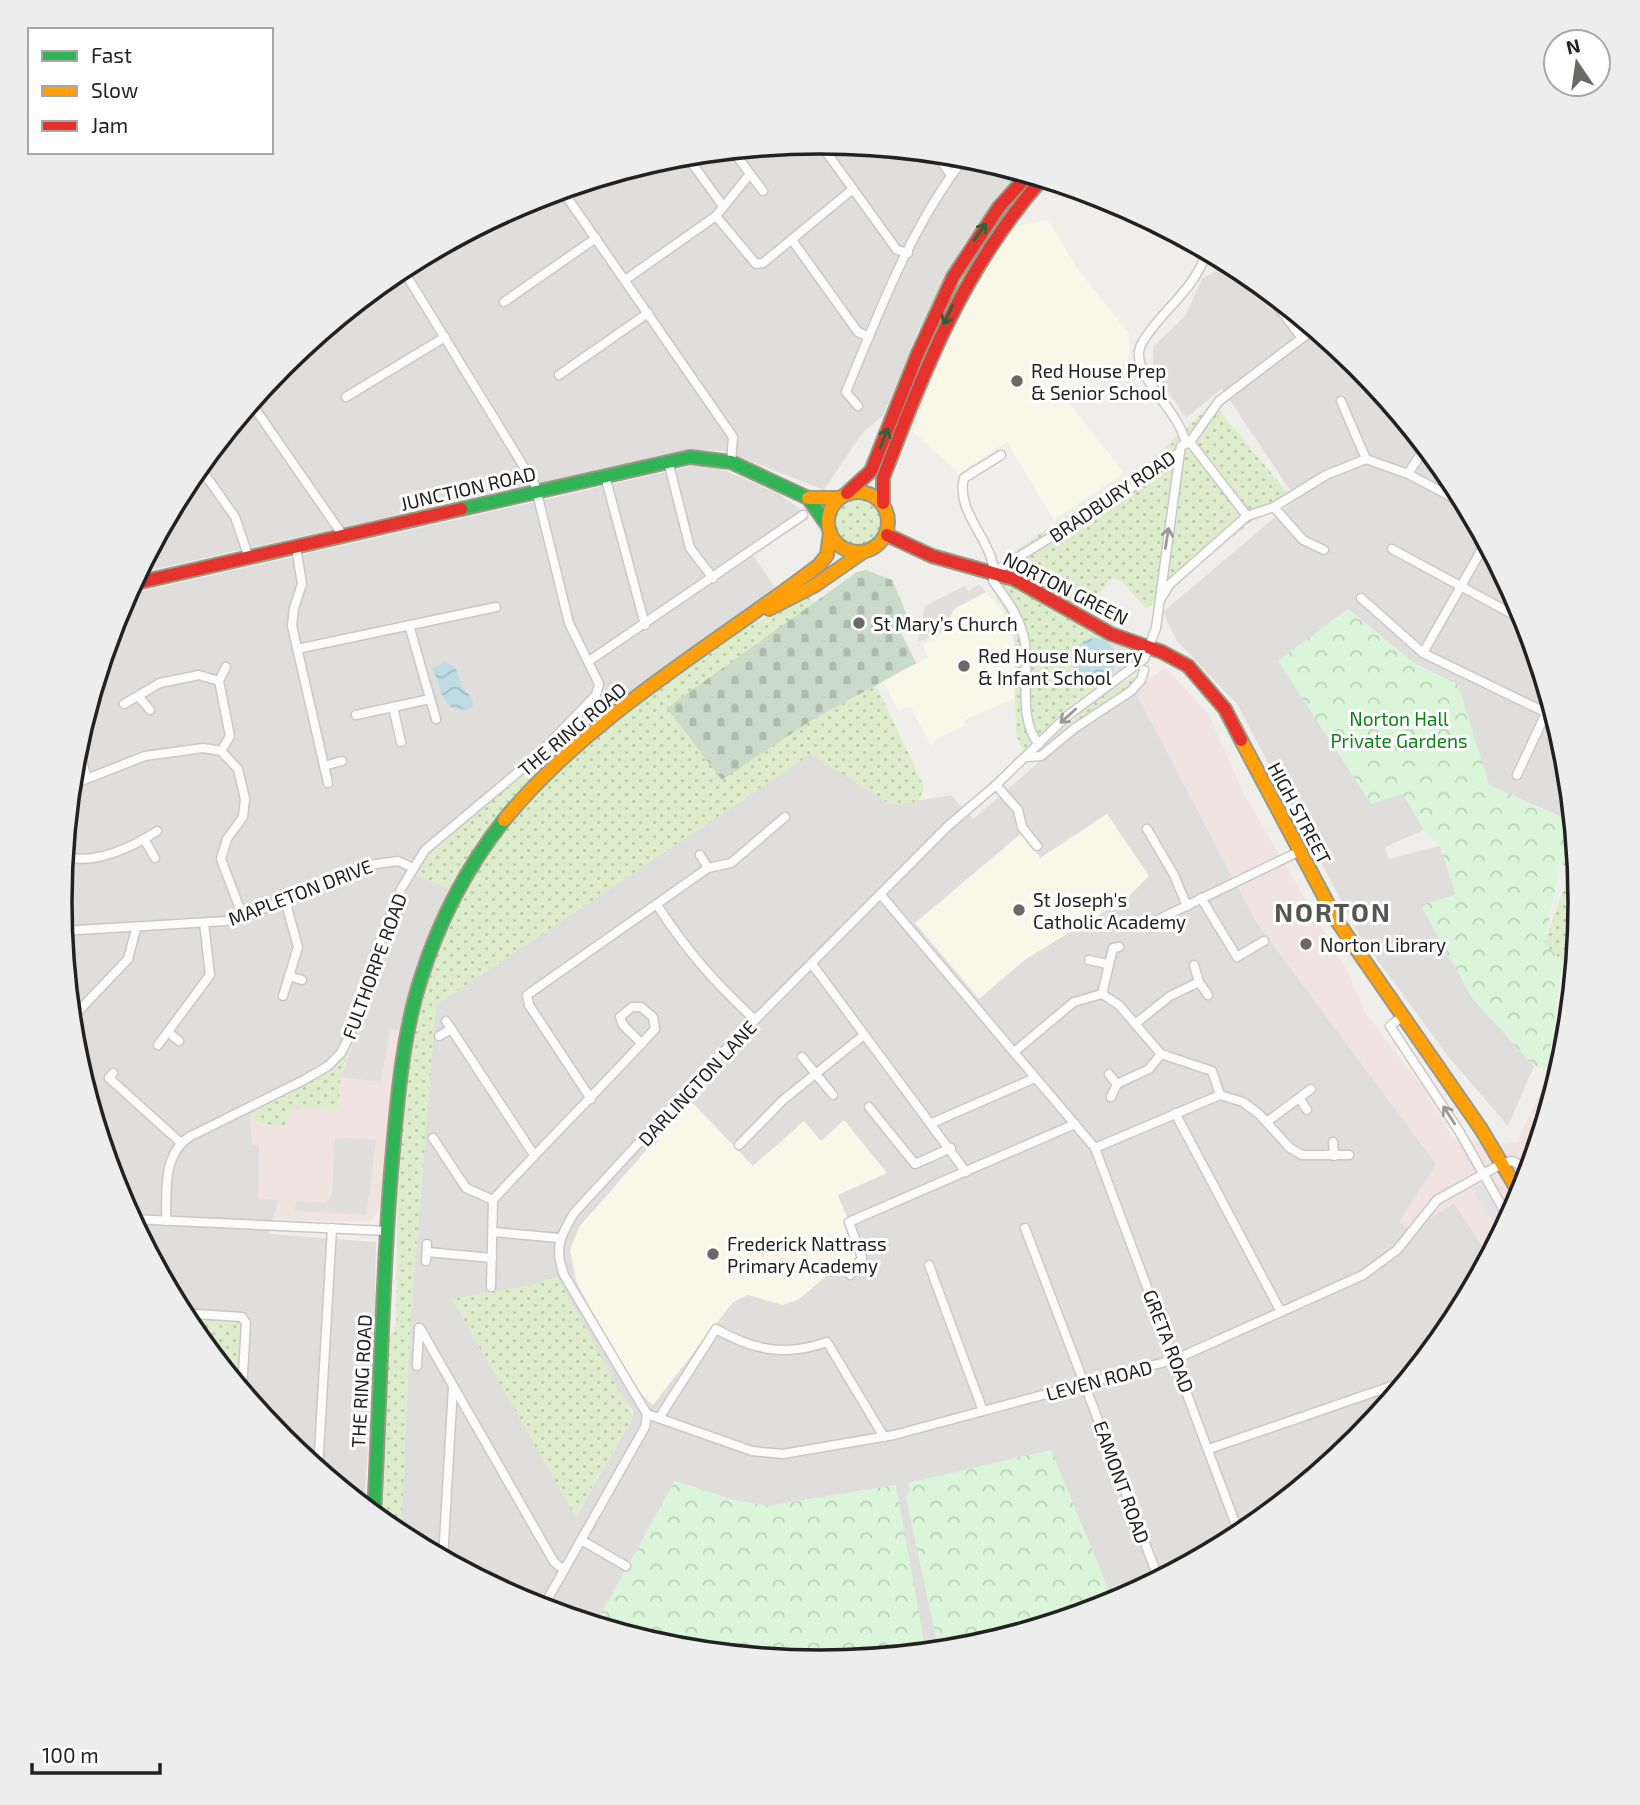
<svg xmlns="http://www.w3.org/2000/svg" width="1640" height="1805" font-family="'Exo 2',sans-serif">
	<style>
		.residential { fill: #dfdedc; fill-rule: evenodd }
		.commercial { fill: #f1e3e1 }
		.education { fill: #f8f7e8 }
		.grass { fill: url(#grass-dots) }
		.cemetery { fill: url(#cemetery-stones) }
		.park { fill: url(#park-crowns) }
		.parking { fill: #e0dfde }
		.plaza { fill: #e2e1e5 }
		.water { fill: url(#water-waves) }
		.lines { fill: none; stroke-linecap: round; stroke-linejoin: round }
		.street-casing { stroke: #c9c8c7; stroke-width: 11 }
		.fast-casing { stroke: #999a82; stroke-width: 16 }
		.slow-casing { stroke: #999a82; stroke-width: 16 }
		.jam-casing { stroke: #999a82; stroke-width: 16 }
		.street { stroke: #fdfcfc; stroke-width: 8 }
		.fast { stroke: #30b455; stroke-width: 12 }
		.slow { stroke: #ff9f0a; stroke-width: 12 }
		.jam { stroke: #e5322d; stroke-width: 12 }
		.oneway { stroke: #286439 }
		.oneway2 { stroke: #9a9a9a }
		.poi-dot { fill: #6a6968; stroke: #fff; stroke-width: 2.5 }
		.labels { text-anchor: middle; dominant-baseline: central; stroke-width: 6; stroke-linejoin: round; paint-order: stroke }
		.poi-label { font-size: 19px; fill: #222; stroke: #fff; text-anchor: start }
		.street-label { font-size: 19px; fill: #222; stroke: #fff }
		.park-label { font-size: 19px; fill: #0c8416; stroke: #fff }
		.district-label { font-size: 26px; font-weight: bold; letter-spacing: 2px; fill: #555; stroke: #fff }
		.rim { fill: none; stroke: #222; stroke-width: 3.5 }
	</style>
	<defs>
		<pattern id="grass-dots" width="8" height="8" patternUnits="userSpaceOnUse" patternTransform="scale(1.75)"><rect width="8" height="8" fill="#ddeccb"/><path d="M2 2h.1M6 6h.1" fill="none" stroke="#bdcaae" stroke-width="1.8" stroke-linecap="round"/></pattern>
		<pattern id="cemetery-stones" width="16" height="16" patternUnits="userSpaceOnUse" patternTransform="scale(1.75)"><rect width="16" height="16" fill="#cadbca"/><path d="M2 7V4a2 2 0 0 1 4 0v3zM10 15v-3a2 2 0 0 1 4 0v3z" fill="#adbcad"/></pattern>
		<pattern id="park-crowns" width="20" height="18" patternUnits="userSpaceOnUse" patternTransform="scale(1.75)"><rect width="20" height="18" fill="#daf5da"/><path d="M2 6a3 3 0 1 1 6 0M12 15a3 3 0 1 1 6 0" fill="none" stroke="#bbd2bb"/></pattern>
		<pattern id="water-waves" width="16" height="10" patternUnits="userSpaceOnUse" patternTransform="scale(1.75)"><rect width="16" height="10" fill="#bfdbe3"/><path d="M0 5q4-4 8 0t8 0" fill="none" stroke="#a4bcc2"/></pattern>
	</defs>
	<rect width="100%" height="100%" fill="#f0eeeb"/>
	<g class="residential">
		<polygon points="820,142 969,157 1022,173 998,195 962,247 916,335 883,416 863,432 824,490 724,451 685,450 138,573 188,480 283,364 398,270 529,200 672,157"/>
		<polygon points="1230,263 1243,270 1358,365 1453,480 1523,612 1566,755 1573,822 1489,785 1458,685 1414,663 1348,609 1403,794 1424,830 1385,847 1389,859 1440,846 1456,895 1421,905 1472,998 1534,1066 1508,1126 1447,1055 1360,936 1237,704 1176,640 1163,612 1299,497 1288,487 1222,389 1186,418 1153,370 1153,347 1185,316 1202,279"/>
		<polygon points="696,465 722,469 781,495 799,508 808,519 753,555 776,589 597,718 590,712 430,855 416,875 449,888 411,985 399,1031 360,1024 348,1054 327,1073 251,1114 252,1144 259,1146 258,1198 279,1200 269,1234 376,1242 374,1349 364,1508 282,1440 187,1325 117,1193 74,1050 60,902 74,754 118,611 126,595"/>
		<path d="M1135,691l120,229 181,244 -23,65 41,-26 35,53 -37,69 -95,116 -115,94 -128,69 -63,-154 -141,41 -4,6 33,154 -13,2 -31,-168 -127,21 -35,-6 -58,-19 -80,144 -66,-20 -128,-69 9,-210 26,-321 375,-251 81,51 59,-10 22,24 102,-88zM528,1286l105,125v6l-57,99 -123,-217z"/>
	</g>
	<g class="commercial">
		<polygon points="1165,667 1208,713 1244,794 1349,974 1365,1012 1424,1089 1453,1138 1500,1145 1516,1142 1545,1085 1559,1005 1570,1011 1566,1051 1522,1194 1489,1256 1454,1203 1412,1229 1399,1222 1436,1164 1255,920 1135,691"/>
		<polygon points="360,1024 399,1031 379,1211 370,1222 274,1219 279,1200 258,1199 259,1146 252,1144 252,1120 258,1123 288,1125 289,1109 338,1108 340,1080"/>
	</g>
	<g class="education">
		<polygon points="1048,220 1077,268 1130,335 1128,360 1069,403 1124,473 1054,520 1007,442 959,473 913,432 957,315 1012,227"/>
		<polygon points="986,592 1003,611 1018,655 1014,699 964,720 966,725 938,738 931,746 910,706 899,711 883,682 928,657 923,644 940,636 954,609"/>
		<polygon points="1107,814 1149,876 1128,897 1026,959 979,999 915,923 1023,832 1040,858"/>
		<polygon points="690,1100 753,1166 804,1121 821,1141 844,1120 887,1173 838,1195 852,1229 847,1232 857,1259 842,1263 799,1299 789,1303 783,1305 748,1295 733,1302 653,1405 636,1390 586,1300 576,1281 570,1250 579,1227 651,1145 659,1141 657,1138"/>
	</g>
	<g class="grass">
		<polygon points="1213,403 1287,492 1146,609 1123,582 1112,578 1075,620 1130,652 1132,661 1066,708 1023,751 1016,733 1014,626 992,589 1001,560 1152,459"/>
		<circle cx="859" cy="521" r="24"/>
		<polygon points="808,597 815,604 668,708 809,722 876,685 924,787 919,801 892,805 811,754 436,1005 410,1326 401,1536 377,1518 388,1341 396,1325 398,1166 408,1057 435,955 464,892 509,821 572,758 637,705 745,628"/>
		<polygon points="1136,675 1130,688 1038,751 1097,698"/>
		<path d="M591,712l6,6c-62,46 -109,104 -148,170l-33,-13 16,-26 103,-85z"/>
		<polygon points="1576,852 1580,903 1575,960 1562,961 1544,943 1570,872 1561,862"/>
		<polygon points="348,1054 340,1080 338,1108 331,1112 328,1108 289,1109 288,1125 266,1125 252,1120 251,1114 327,1073"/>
		<polygon points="557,1276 633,1416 575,1516 452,1299 528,1286"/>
		<polygon points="184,1319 234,1321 240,1328 236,1384"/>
	</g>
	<polygon class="cemetery" points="866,570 892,580 912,627 901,633 916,663 809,722 722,780 667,708 857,572"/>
	<g class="park">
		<polygon points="1348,609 1414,663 1458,685 1489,785 1573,822 1575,848 1561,862 1544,943 1562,961 1548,1067 1534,1066 1472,998 1421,905 1456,895 1440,846 1424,830 1403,794 1371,804 1278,661"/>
		<polygon points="1051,1450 1114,1604 968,1648 939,1651 906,1497 910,1491 908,1483"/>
		<polygon points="675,1481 733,1500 768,1506 896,1485 926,1653 820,1663 671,1648 595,1625"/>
	</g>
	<g class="parking">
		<polygon points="979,584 986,592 954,609 945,630 918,642 925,606 965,586 968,591"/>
		<polygon points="360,1024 390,1029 381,1082 341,1077"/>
		<polygon points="335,1137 376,1140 366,1215 295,1211 296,1201 325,1202 332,1197"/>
	</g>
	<g class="plaza">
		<polygon points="1110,637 1138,650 1140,656 1104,683 1102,678 1117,665 1117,655 1104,643"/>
		<polygon points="1479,1185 1484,1187 1505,1226 1501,1234 1474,1192 1472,1187"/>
	</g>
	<g class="water">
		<circle cx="1095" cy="659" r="21"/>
		<polygon points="445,662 455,667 463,688 472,698 473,706 468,710 452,708 443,697 433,668"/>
	</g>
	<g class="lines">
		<defs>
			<g id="street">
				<polyline points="819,142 897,250 908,253"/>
				<polyline points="733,151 763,191"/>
				<polyline points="935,153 951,175"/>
				<polyline points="686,155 723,206"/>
				<polyline points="562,190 733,437 731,462"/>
				<polyline points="716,216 756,264 763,263 853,189"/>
				<polyline points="792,240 858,332 869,337"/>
				<polyline points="625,280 716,216 750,174"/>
				<polyline points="1263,287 1302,338"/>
				<polyline points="370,293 415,261"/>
				<polyline points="504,302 596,238"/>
				<polyline points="559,375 648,313"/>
				<polyline points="346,397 445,337"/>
				<polyline points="1341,401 1366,459"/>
				<polyline points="251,403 344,537"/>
				<path d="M858,406l-12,-14c33,-80 66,-168 120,-236"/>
				<polyline points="1190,442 1247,516"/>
				<path d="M1186,443c-8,-29 -32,-48 -44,-74 -3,-8 -5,-18 0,-26 19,-33 52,-51 65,-92"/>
				<path d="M1001,455l-37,23c-10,37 36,67 29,103 14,19 28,37 32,62 5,30 -8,77 14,101"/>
				<polyline points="668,461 690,548 713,578"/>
				<polyline points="199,466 235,517 249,558"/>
				<polyline points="1408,474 1425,447"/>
				<polyline points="605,476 645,625"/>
				<polyline points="1274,507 1303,540 1324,550"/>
				<polyline points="296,547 302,584 294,608 292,626 328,783"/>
				<polyline points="1392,549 1525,621"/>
				<polyline points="994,572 1131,488 1180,452 1181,446 1190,442 1219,401 1314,329"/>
				<polyline points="1361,598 1423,653 1555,717"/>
				<polyline points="1160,600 1170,584 1247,516 1274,507 1326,475 1366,459 1408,474 1465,504"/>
				<polyline points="409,625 436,719"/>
				<polyline points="297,649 496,607"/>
				<polyline points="1423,653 1486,542"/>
				<polyline points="589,661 803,515"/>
				<polyline points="219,681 226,667"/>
				<polyline points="139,697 150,710"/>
				<polyline points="124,704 160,683 199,675 219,681 230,736 221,751"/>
				<polyline points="393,707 401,742"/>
				<polyline points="356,715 430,699"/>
				<polyline points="77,745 87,778"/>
				<polyline points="1027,757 1041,756 1075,728 1131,691 1141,680 1144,670"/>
				<polyline points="324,766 342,761"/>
				<polyline points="1517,775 1546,713"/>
				<polyline points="71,785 145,756 203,748 221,751 238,769 245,799 243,817 227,839 221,859 243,917"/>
				<polyline points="996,785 1018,810 1022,827 1037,846"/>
				<polyline points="1147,829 1174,875 1187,906"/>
				<polyline points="144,839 155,858"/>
				<polyline points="700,855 708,868 731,863 785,817"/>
				<path d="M64,856c29,10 69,-9 93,-25"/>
				<polyline points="881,895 1095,1148 1240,1536"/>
				<polyline points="1201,898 1237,957 1264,941"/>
				<path d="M657,905c30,46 58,78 98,115"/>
				<polyline points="1149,924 1298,852"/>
				<polyline points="62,931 226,921 243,917 368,865 398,861 413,868"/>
				<polyline points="1089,960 1107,964"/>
				<polyline points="812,964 966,1172"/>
				<polyline points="1194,965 1199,982 1208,995"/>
				<polyline points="289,976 302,980"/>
				<polyline points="1102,994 1113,948 1119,947"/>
				<polyline points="283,996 298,947 285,900"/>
				<polyline points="1403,1016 1390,1026 1459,1131 1509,1219"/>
				<polyline points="71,1019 128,959 136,929"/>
				<polyline points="446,1021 534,1155"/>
				<polyline points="1135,1024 1170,996 1199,982"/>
				<polyline points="168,1032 179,1041"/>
				<polyline points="439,1036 451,1029"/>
				<polyline points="158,1045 210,975 204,923"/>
				<polyline points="1014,1052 1074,1002 1102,994 1119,1005 1161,1054 1212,1071 1220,1095"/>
				<polyline points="802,1057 833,1095"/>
				<polyline points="113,1073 109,1078 181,1143"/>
				<polyline points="1109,1074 1117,1084 1111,1097"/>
				<polyline points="1117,1084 1149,1069 1161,1054"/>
				<polyline points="591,1099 529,1005 527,995 708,868"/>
				<polyline points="1300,1099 1307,1110"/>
				<polyline points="869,1107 915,1164 951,1148"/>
				<polyline points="1175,1113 1281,1312"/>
				<polyline points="1268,1121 1311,1089"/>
				<polyline points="932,1123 1035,1078"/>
				<polyline points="433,1138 466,1188 493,1200"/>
				<polyline points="1333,1142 1334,1156"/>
				<polyline points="739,1145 783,1100 864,1035"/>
				<polyline points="1095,1148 1220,1095 1243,1102 1259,1114 1290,1148 1302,1155 1349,1155"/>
				<polyline points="131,1219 387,1231"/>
				<path d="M166,1221c1,-30 -4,-65 23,-84l115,-57 24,-14 13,-13 9,-18 26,-84 25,-62 24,-39 110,-92 61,-63 3,-11 -30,-61 -34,-138 -133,-217"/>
				<polyline points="1025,1228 1159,1580"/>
				<polyline points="493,1232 559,1238"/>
				<polyline points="427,1252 492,1258"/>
				<polyline points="426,1261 427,1244"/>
				<polyline points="929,1265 983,1411"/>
				<polyline points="850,1275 862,1258 849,1222 1075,1124"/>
				<path d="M491,1287l2,-87c53,-58 109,-113 162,-171l-2,-12 -12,-10h-9l-12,10 3,8 19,19"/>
				<polyline points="181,1313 242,1317 246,1323 242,1391"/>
				<polyline points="420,1328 554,1562 564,1570"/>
				<polyline points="417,1366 419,1328"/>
				<polyline points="647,1414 752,1451 783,1454 894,1435 1176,1359 1363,1275 1397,1250 1437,1200 1503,1163 1513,1161 1529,1171"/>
				<path d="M659,1418l57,-89c37,21 69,28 111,13l57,95"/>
				<polyline points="1209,1449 1406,1381"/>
				<polyline points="318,1470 332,1228"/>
				<polyline points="581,1540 626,1566"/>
				<polyline points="443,1559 453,1387"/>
				<path d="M542,1609l103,-182 2,-13 -83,-139c-10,-26 -4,-39 10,-62l144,-156 230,-231 48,-41 71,-69 77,-57 12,-31 24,-176"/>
			</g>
			<g id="fast">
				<polyline points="461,509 690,457 731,462 808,498 828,526"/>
				<path d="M374,1515c6,-114 8,-229 17,-343 6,-65 10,-132 30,-194 18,-57 46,-111 83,-158"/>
			</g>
			<g id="slow">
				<circle cx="858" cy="522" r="30"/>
				<polyline points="808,498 838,498"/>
				<polyline points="769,609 814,586 863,552"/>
				<polyline points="1241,740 1337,921 1481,1129 1521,1196"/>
				<path d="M504,820c87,-106 208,-173 315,-255l8,-10 3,-22"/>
			</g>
			<g id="jam">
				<polyline points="847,493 871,471 918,353 953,277 999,207 1028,175"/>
				<path d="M883,503v-25c42,-110 80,-209 159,-299"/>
				<polyline points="887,535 932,556 1014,579 1111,634 1162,652 1188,666 1225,709 1241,740"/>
				<polyline points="132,584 461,509"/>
			</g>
		</defs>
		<use href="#street" class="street-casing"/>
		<use href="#fast" class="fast-casing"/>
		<use href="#slow" class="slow-casing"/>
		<use href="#jam" class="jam-casing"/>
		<use href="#street" class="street"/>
		<use href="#fast" class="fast"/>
		<use href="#slow" class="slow"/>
		<use href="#jam" class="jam"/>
	</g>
	<defs><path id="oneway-shaft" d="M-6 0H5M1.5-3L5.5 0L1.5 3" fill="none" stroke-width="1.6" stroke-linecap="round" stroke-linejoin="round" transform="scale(1.75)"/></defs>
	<g class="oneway">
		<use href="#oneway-shaft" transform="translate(980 232) rotate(-55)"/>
		<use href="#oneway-shaft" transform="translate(948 315) rotate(115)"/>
		<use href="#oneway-shaft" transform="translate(884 438) rotate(-68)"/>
	</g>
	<g class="oneway2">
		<use href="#oneway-shaft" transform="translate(1167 538) rotate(-81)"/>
		<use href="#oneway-shaft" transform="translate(1068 716) rotate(138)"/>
		<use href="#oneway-shaft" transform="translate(1449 1115) rotate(-123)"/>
	</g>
	<g class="poi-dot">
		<circle cx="1017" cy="381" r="7"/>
		<circle cx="859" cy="623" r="7"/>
		<circle cx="964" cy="666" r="7"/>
		<circle cx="1019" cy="910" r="7"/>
		<circle cx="1306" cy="944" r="7"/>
		<circle cx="713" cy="1254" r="7"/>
	</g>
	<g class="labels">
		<g class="poi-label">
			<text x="1031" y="370">Red House Prep<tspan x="1031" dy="22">&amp; Senior School</tspan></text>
			<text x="873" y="623">St Mary’s Church</text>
			<text x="978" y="655">Red House Nursery<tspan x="978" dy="22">&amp; Infant School</tspan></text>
			<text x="1033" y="899">St Joseph's<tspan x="1033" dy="22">Catholic Academy</tspan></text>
			<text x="1320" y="944">Norton Library</text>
			<text x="727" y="1243">Frederick Nattrass<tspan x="727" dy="22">Primary Academy</tspan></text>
		</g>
		<g class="street-label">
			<text transform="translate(468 488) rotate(-13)">JUNCTION ROAD</text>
			<text transform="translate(1112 496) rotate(-34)">BRADBURY ROAD</text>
			<text transform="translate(1066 588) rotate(27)">NORTON GREEN</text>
			<text transform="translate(572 729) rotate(-40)">THE RING ROAD</text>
			<text transform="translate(1300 813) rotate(62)">HIGH STREET</text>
			<text transform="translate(300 892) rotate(-21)">MAPLETON DRIVE</text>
			<text transform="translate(374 966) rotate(-70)">FULTHORPE ROAD</text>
			<text transform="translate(697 1083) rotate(-47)">DARLINGTON LANE</text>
			<text transform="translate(1169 1341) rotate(69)">GRETA ROAD</text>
			<text transform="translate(1099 1380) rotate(-15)">LEVEN ROAD</text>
			<text transform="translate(361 1381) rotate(-87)">THE RING ROAD</text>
			<text transform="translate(1122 1482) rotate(70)">EAMONT ROAD</text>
		</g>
		<g class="park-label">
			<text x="1399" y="718">Norton Hall<tspan x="1399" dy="22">Private Gardens</tspan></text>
		</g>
		<g class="district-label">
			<text x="1333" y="911">NORTON</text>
		</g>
	</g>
	<path d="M0 0H1640V1805H0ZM72 902a748 748 0 1 1 1496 0a748 748 0 1 1-1496 0Z" fill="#ededed" fill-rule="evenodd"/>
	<path class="rim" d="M72 902a748 748 0 1 1 1496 0a748 748 0 1 1-1496 0Z"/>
	<rect x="28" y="28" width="245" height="126" fill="#ffffff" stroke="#a7a7a7" stroke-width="2"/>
	<rect x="42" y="51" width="35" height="10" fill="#30b455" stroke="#a7a7a7" stroke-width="2"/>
	<text x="91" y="63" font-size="21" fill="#222222">Fast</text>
	<rect x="42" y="86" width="35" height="10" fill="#ff9f0a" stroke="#a7a7a7" stroke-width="2"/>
	<text x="91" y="98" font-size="21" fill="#222222">Slow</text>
	<rect x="42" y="121" width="35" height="10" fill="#e5322d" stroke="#a7a7a7" stroke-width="2"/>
	<text x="91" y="133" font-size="21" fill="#222222">Jam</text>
	<g transform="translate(1577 63) rotate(347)"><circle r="33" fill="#ffffff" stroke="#a7a7a7" stroke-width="2"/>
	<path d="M0-5L12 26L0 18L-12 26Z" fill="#6a6968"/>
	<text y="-10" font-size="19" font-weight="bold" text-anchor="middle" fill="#222222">N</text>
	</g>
	<path d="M32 1763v10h128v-10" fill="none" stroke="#222222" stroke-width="3.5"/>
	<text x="42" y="1763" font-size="21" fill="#222222" stroke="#ffffff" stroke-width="5" paint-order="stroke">100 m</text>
</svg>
